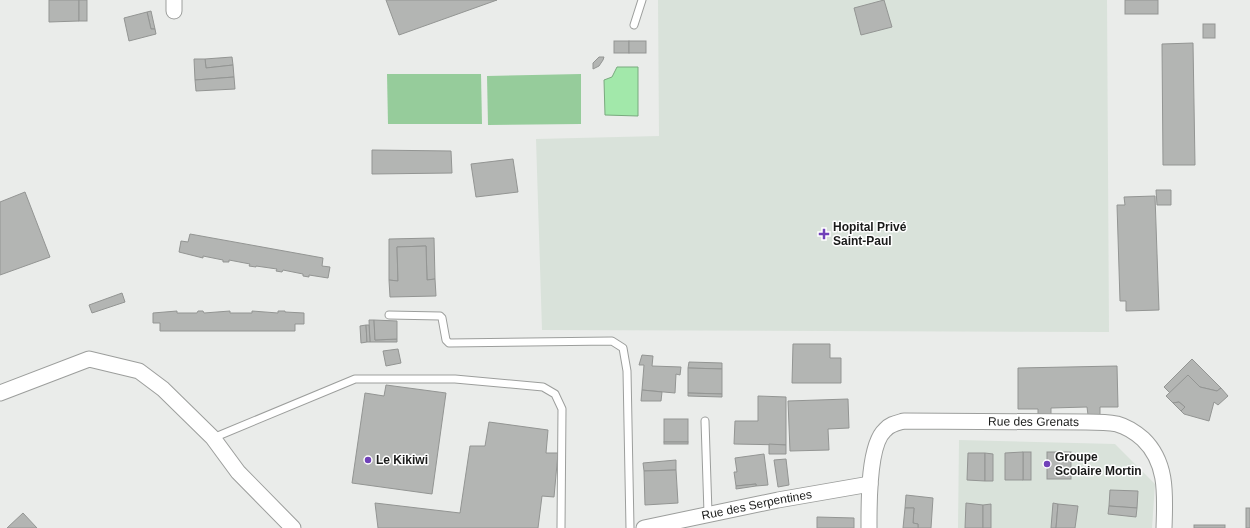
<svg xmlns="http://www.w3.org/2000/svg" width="1250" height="528" font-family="Arial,sans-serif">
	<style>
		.built { fill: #d9e2da }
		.green { fill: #96cc9b }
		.water { fill: #a2e8aa; stroke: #79aa7e }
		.building { fill: #b3b5b3; stroke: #939593 }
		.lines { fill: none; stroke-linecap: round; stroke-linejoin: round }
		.service-casing { stroke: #9c9e9c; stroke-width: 9 }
		.minor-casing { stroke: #9c9e9c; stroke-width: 17 }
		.service { stroke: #fff; stroke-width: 7 }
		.minor { stroke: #fff; stroke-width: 15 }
		.poi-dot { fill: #7042b9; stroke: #fff; stroke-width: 1.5 }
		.labels { text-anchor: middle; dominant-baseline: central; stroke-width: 3; stroke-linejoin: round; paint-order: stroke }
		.poi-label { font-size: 12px; font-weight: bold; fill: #191a19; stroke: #fff; text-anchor: start }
		.street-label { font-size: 12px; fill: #191a19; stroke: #fff }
	</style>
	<rect width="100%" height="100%" fill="#eaecea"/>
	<g class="built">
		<polygon points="658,0 1107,0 1109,332 542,330 536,139 659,136"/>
		<polygon points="959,440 1115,444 1155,484 1152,528 958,528"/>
	</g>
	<g class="green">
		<polygon points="387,74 481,74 482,124 388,124"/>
		<polygon points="581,74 581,124 488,125 487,76"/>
	</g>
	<polygon class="water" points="617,67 638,67 638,116 605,115 604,80 612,77"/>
	<g class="building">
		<polygon points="49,0 79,0 79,21 49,22"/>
		<rect x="79" y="0" width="8" height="21"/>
		<polygon points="386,0 497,0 399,35"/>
		<polygon points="884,0 892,27 861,35 854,8"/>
		<rect x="1125" y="0" width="33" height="14"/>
		<polygon points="151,11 155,29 151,29 147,12"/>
		<polygon points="147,12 151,29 155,29 156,34 129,41 124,18"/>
		<rect x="1203" y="24" width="12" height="14"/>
		<rect x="614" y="41" width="15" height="12"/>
		<rect x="629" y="41" width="17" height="12"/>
		<polygon points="1193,43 1195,165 1163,165 1162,44"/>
		<polygon points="232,57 233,65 206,68 205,59"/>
		<polygon points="599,57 604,57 603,60 599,66 593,69 593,63"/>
		<polygon points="194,59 205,59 206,68 233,65 234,77 195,80"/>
		<polygon points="234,77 235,89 196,91 195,80"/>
		<polygon points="372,150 451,151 452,173 372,174"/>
		<polygon points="513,159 518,192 476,197 471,164"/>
		<polygon points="1156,190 1171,190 1171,205 1157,205"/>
		<polygon points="25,192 50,257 0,275 0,202"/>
		<polygon points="1155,196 1159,310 1126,311 1126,301 1120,301 1117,205 1125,205 1124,197"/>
		<polygon points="190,234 323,258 322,266 330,267 328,278 309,275 309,277 303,276 303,274 283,270 282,272 276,271 277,269 256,266 256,267 249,266 250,264 229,260 229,262 223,262 223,260 203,256 203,258 179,252 181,241 188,242"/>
		<polygon points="434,238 435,279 427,280 426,246 397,247 398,281 389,280 389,239"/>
		<polygon points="426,246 427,280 435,279 436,296 390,297 389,280 398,281 397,247"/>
		<polygon points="122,293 125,302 92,313 89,305"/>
		<polygon points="177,311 177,313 197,313 198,311 203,311 204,313 230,311 230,313 252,313 252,311 278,313 278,311 285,311 285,312 304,313 304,324 295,324 295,331 160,331 160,323 153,323 153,313"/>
		<polygon points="369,320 374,320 375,340 397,339 397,342 370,342"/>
		<polygon points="374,320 397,321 397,339 375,340"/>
		<polygon points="366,325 367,342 361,343 360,326"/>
		<polygon points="366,325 369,325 370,342 367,342"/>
		<polygon points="793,344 830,344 830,358 841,358 841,383 792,383"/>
		<polygon points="398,349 401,363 386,366 383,351"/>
		<polygon points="642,355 653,356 652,366 681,367 680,375 676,374 675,393 642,390 644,365 639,365"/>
		<polygon points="1192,359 1221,388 1217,391 1200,387 1188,375 1170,393 1164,387"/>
		<polygon points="689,362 722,363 722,369 688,368"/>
		<polygon points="1117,366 1118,407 1100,407 1100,415 1088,415 1087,407 1051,408 1051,415 1038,415 1038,409 1018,409 1018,368"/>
		<polygon points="688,368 722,369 722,394 688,393"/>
		<polygon points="1188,375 1200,387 1217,391 1221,388 1228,396 1218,405 1214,402 1209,421 1184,414 1181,411 1185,407 1179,402 1173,403 1166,396"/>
		<polygon points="386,385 446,393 432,494 352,483 365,393 384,396"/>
		<polygon points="642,390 662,392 661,401 641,401"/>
		<polygon points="688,393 722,394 722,397 688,396"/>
		<polygon points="758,396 786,397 786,445 734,444 735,421 758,421"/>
		<polygon points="848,399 849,428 828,429 829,450 790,451 788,401"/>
		<polygon points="1179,402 1185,407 1181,411 1173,403"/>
		<rect x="664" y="419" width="24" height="23"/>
		<polygon points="489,422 548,430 546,453 558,453 554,497 542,496 538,528 378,528 375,503 460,513 470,446 485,446"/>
		<rect x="664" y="442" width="24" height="2"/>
		<polygon points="769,444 786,445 786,454 769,454"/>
		<rect x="1023" y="452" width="8" height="28"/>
		<polygon points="1023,452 1023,480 1005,480 1005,453"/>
		<rect x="1047" y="452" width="24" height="27"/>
		<polygon points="968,453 985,453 985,481 967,480"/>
		<polygon points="985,453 993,454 993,481 985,481"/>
		<polygon points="764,454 768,485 756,486 756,484 736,486 734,472 737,472 735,458"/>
		<polygon points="786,459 789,485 778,487 774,460"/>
		<polygon points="676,460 676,470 644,471 643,463"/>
		<polygon points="676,470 678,503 645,505 644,471"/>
		<polygon points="756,484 756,486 736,489 736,486"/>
		<polygon points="1110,490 1138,491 1137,508 1109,506"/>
		<polygon points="906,495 933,498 931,528 918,528 918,524 913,523 914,508 905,508"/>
		<polygon points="966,503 983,505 983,528 965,528"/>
		<polygon points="1053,503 1058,504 1056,528 1051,528"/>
		<polygon points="991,504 991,528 983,528 983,505"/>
		<polygon points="1058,504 1078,506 1075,528 1056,528"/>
		<polygon points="1109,506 1137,508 1136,517 1108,514"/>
		<polygon points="905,508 914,508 913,523 918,524 918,528 903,528"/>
		<rect x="1246" y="508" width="4" height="20"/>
		<polygon points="23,513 37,528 7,528"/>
		<polygon points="817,517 854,518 854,528 817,528"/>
		<rect x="1194" y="525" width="31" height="3"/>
	</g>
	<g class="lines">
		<defs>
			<g id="service">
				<polyline points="634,25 642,0"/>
				<polyline points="389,315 440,316 442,318 446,340 449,343 612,341 623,348 627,371 630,528"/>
				<polyline points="705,421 708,513"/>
				<polyline points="213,438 355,379 455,379 543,387 555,394 562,409 561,528"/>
			</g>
			<g id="minor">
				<polyline points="174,11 174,0"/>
				<polyline points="0,393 89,359 139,371 163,389 213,438 238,472 293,528"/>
				<path id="s1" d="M644,528l134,-28 92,-16"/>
				<path id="s2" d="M869,528c0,-23 -1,-83 16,-98 5,-6 12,-7 19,-9l182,1c10,0 21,0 31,2 11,3 18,8 26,15 25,24 22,57 21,89"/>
			</g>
		</defs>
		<use href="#service" class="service-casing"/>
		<use href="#minor" class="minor-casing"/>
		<use href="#service" class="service"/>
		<use href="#minor" class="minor"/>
	</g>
	<g class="poi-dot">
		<path d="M822 228h4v4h4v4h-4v4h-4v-4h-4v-4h4z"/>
		<circle cx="368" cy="460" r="4"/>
		<circle cx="1047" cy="464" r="4"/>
	</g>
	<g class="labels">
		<g class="poi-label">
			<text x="833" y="227">Hopital Privé<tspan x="833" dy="14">Saint-Paul</tspan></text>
			<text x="1055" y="457">Groupe<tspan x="1055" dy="14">Scolaire Mortin</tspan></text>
			<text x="376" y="460">Le Kikiwi</text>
		</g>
		<g class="street-label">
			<text stroke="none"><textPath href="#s2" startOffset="252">Rue des Grenats</textPath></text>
			<text stroke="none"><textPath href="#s1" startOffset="115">Rue des Serpentines</textPath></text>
		</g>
	</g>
</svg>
